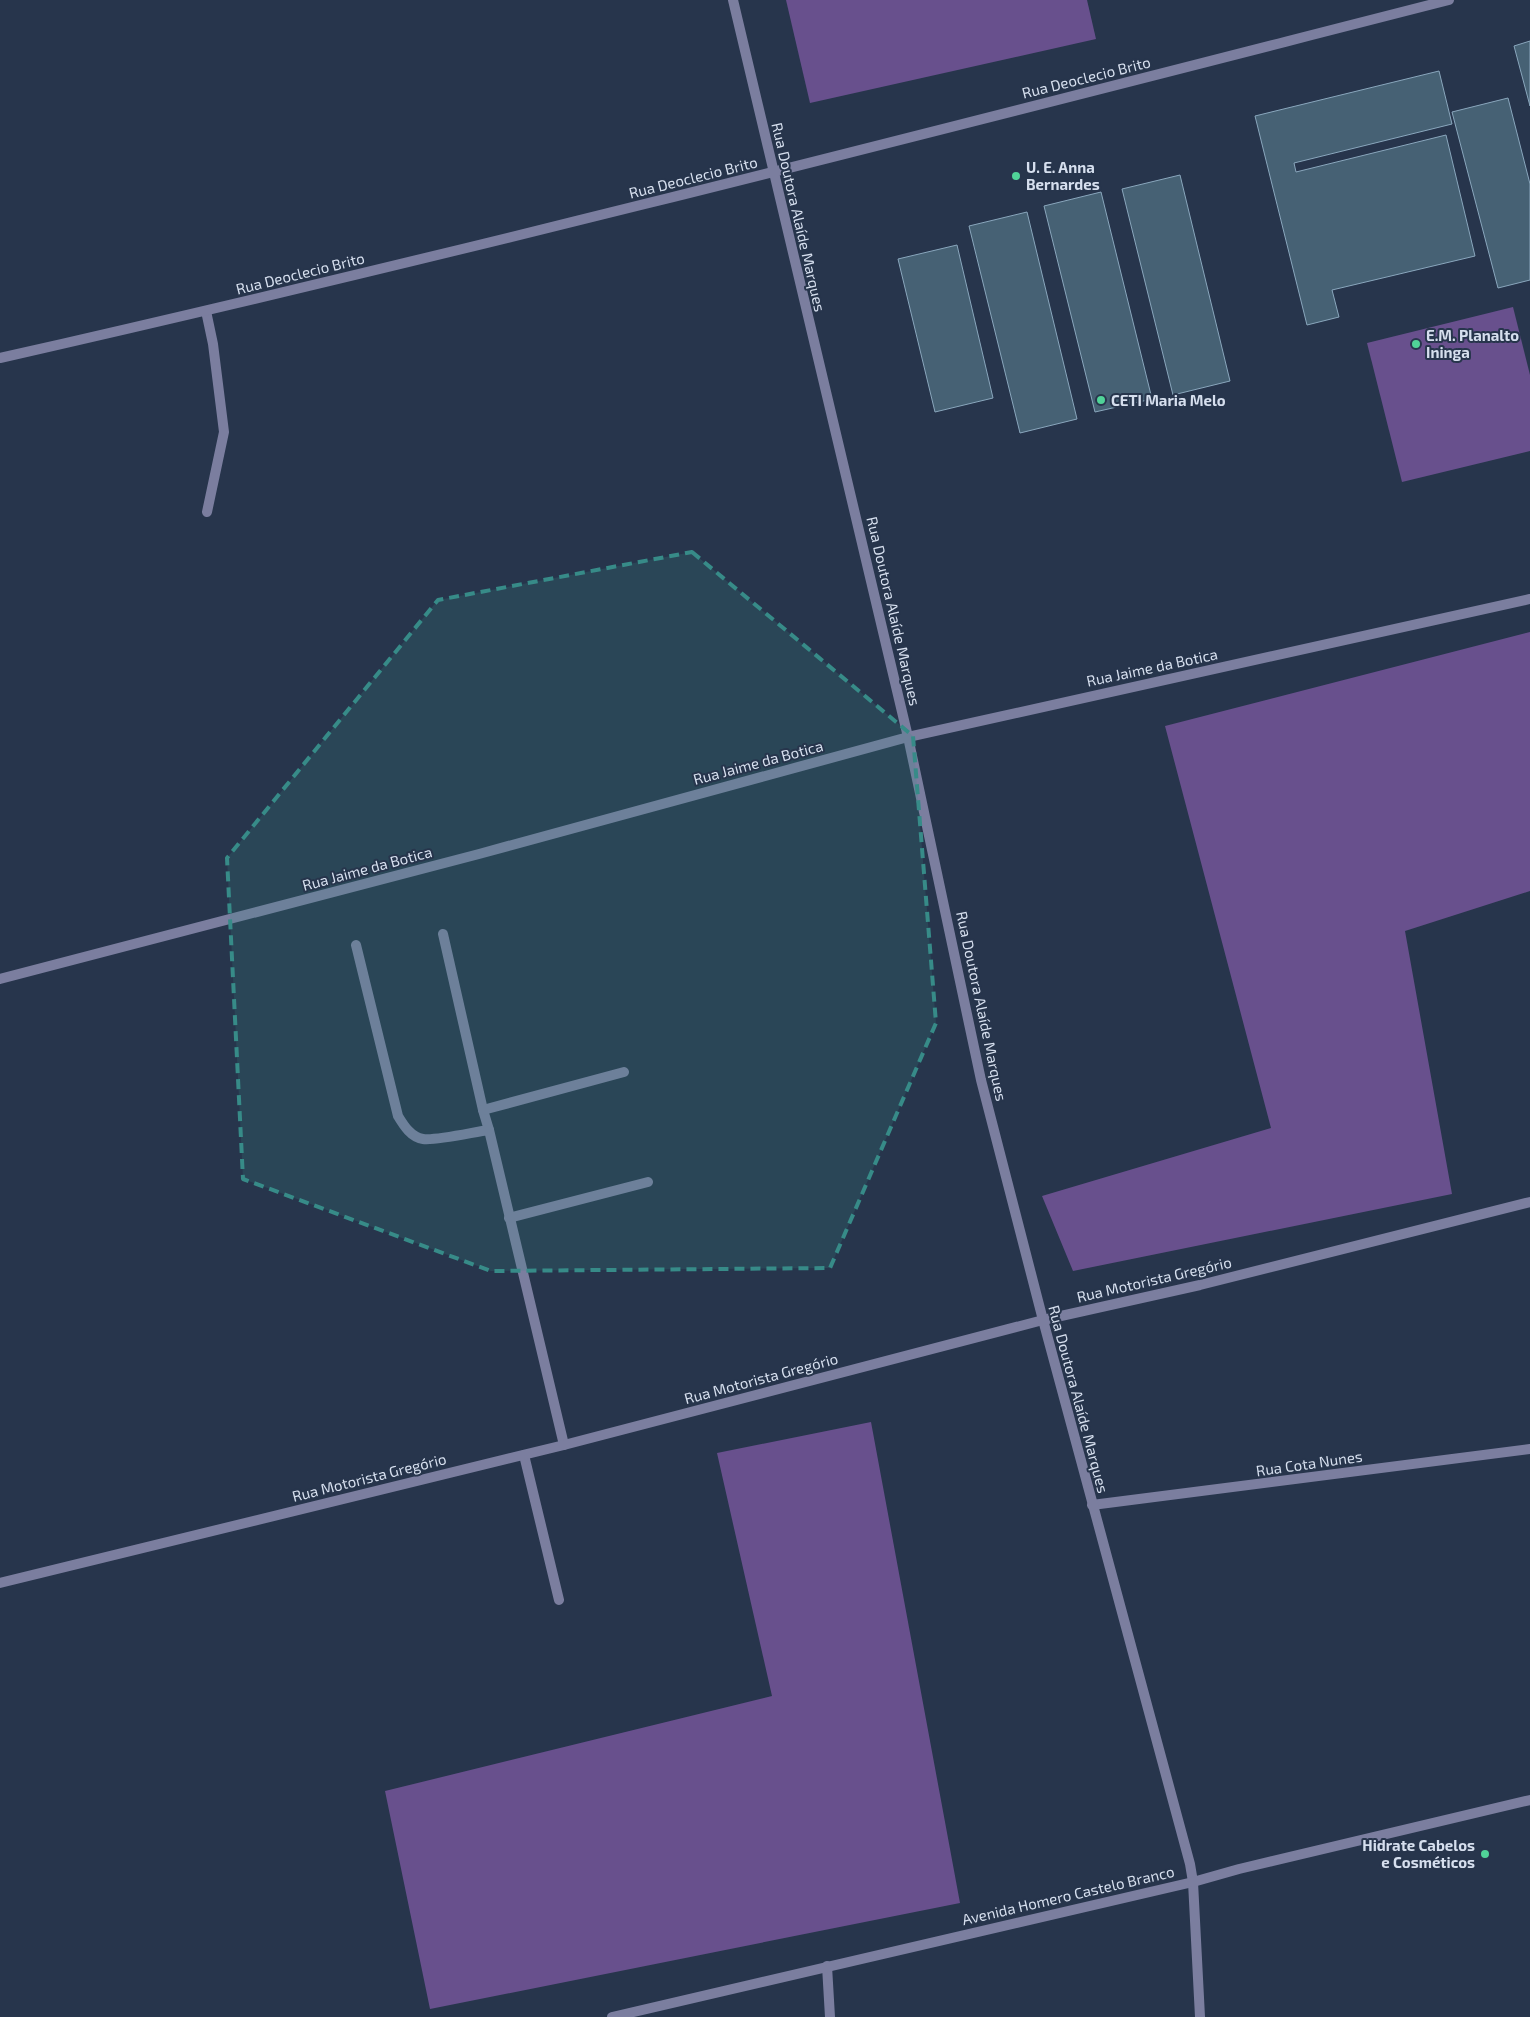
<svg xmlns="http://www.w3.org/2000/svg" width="1530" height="2017" font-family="'Exo 2',sans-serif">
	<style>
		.green { fill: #68508d }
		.building { fill: #466174; stroke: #8aa7bd }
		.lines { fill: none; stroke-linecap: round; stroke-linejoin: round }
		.service { stroke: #7b7e9f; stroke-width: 10 }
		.minor { stroke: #7b7e9f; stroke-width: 10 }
		.tertiary { stroke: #7b7e9f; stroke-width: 10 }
		.marked { fill: #378b88; fill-opacity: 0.2; stroke: #378b88; stroke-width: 4; stroke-dasharray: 10 6; stroke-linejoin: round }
		.poi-dot { fill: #50d398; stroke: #27354c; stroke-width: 2 }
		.labels { text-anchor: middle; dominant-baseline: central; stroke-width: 4; stroke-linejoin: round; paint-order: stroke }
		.street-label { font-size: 15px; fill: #d6dfee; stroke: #27354c }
		.poi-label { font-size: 15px; font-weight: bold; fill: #d6dfee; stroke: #27354c; text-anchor: start }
	</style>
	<rect width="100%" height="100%" fill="#27354c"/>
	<g class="green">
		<polygon points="786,0 1087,0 1096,39 810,103"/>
		<polygon points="1513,307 1530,375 1530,451 1402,482 1367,343"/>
		<polygon points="1530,632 1530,891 1405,931 1452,1194 1073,1271 1042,1196 1271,1128 1165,726"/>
		<polygon points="871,1422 960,1903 430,2009 385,1791 772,1696 717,1453"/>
	</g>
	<g class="building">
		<polygon points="1530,41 1530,106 1514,46"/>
		<polygon points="1439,71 1452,124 1294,163 1296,172 1446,135 1475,256 1332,290 1339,317 1307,325 1255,116"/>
		<polygon points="1508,98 1530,184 1530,280 1498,288 1452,112"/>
		<polygon points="1180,175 1230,381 1173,395 1122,189"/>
		<polygon points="1101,192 1152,399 1095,412 1044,206"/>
		<polygon points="1027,212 1077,419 1020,433 969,226"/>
		<polygon points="957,245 993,398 935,412 898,259"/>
	</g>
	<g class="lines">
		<g class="service">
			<polyline points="206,311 213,344 224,432 207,512"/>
			<polyline points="524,1455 559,1600"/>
		</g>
		<g class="minor">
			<path d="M0,358c485,-110 967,-235 1449,-358"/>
			<polyline points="443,934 483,1110 489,1130 564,1445"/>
			<path d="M356,945l42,171c6,10 13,21 25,23 13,2 51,-7 66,-9"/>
			<polyline points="0,979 479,854 908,737 1530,599"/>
			<polyline points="483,1110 624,1072"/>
			<polyline points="509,1218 648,1182"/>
			<polyline points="1092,1505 1530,1449"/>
			<polyline points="0,1583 564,1445 1043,1320 1200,1285 1530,1202"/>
			<polyline points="827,1966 830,2017"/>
			<polyline points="612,2017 1193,1882"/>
		</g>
		<g class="tertiary">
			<polyline points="733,0 908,737 981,1080 1043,1320 1190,1864 1193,1882 1200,2017"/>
			<polyline points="1193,1882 1239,1869 1530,1800"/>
		</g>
	</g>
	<path class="marked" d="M692,552l221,184 23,287 -106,245 -339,3 -248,-92 -16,-321 211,-258z"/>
	<g class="poi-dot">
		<circle cx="1016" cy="176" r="5"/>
		<circle cx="1416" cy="344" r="5"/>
		<circle cx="1101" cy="400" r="5"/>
		<circle cx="1485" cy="1854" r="5"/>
	</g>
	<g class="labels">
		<g class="street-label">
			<text transform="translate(1086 77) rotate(-14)">Rua Deoclecio Brito</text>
			<text transform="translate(693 177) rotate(-14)">Rua Deoclecio Brito</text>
			<text transform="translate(799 217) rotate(77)">Rua Doutora Alaíde Marques</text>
			<text transform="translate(300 273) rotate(-14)">Rua Deoclecio Brito</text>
			<text transform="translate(894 611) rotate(77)">Rua Doutora Alaíde Marques</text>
			<text transform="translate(1152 667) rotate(-12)">Rua Jaime da Botica</text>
			<text transform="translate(758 762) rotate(-15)">Rua Jaime da Botica</text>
			<text transform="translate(367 868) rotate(-15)">Rua Jaime da Botica</text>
			<text transform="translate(982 1006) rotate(78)">Rua Doutora Alaíde Marques</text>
			<text transform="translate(1154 1279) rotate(-13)">Rua Motorista Gregório</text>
			<text transform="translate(761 1378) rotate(-15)">Rua Motorista Gregório</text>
			<text transform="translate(1079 1399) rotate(75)">Rua Doutora Alaíde Marques</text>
			<text transform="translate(1309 1463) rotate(-8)">Rua Cota Nunes</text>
			<text transform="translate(369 1477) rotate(-14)">Rua Motorista Gregório</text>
			<text transform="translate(1068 1895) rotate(-13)">Avenida Homero Castelo Branco</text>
		</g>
		<g class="poi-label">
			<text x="1026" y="167">U. E. Anna<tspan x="1026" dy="17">Bernardes</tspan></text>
			<text x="1426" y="335">E.M. Planalto<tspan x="1426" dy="17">Ininga</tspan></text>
			<text x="1111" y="400">CETI Maria Melo</text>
			<text x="1475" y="1845" text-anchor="end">Hidrate Cabelos<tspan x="1475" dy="17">e Cosméticos</tspan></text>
		</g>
	</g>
</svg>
